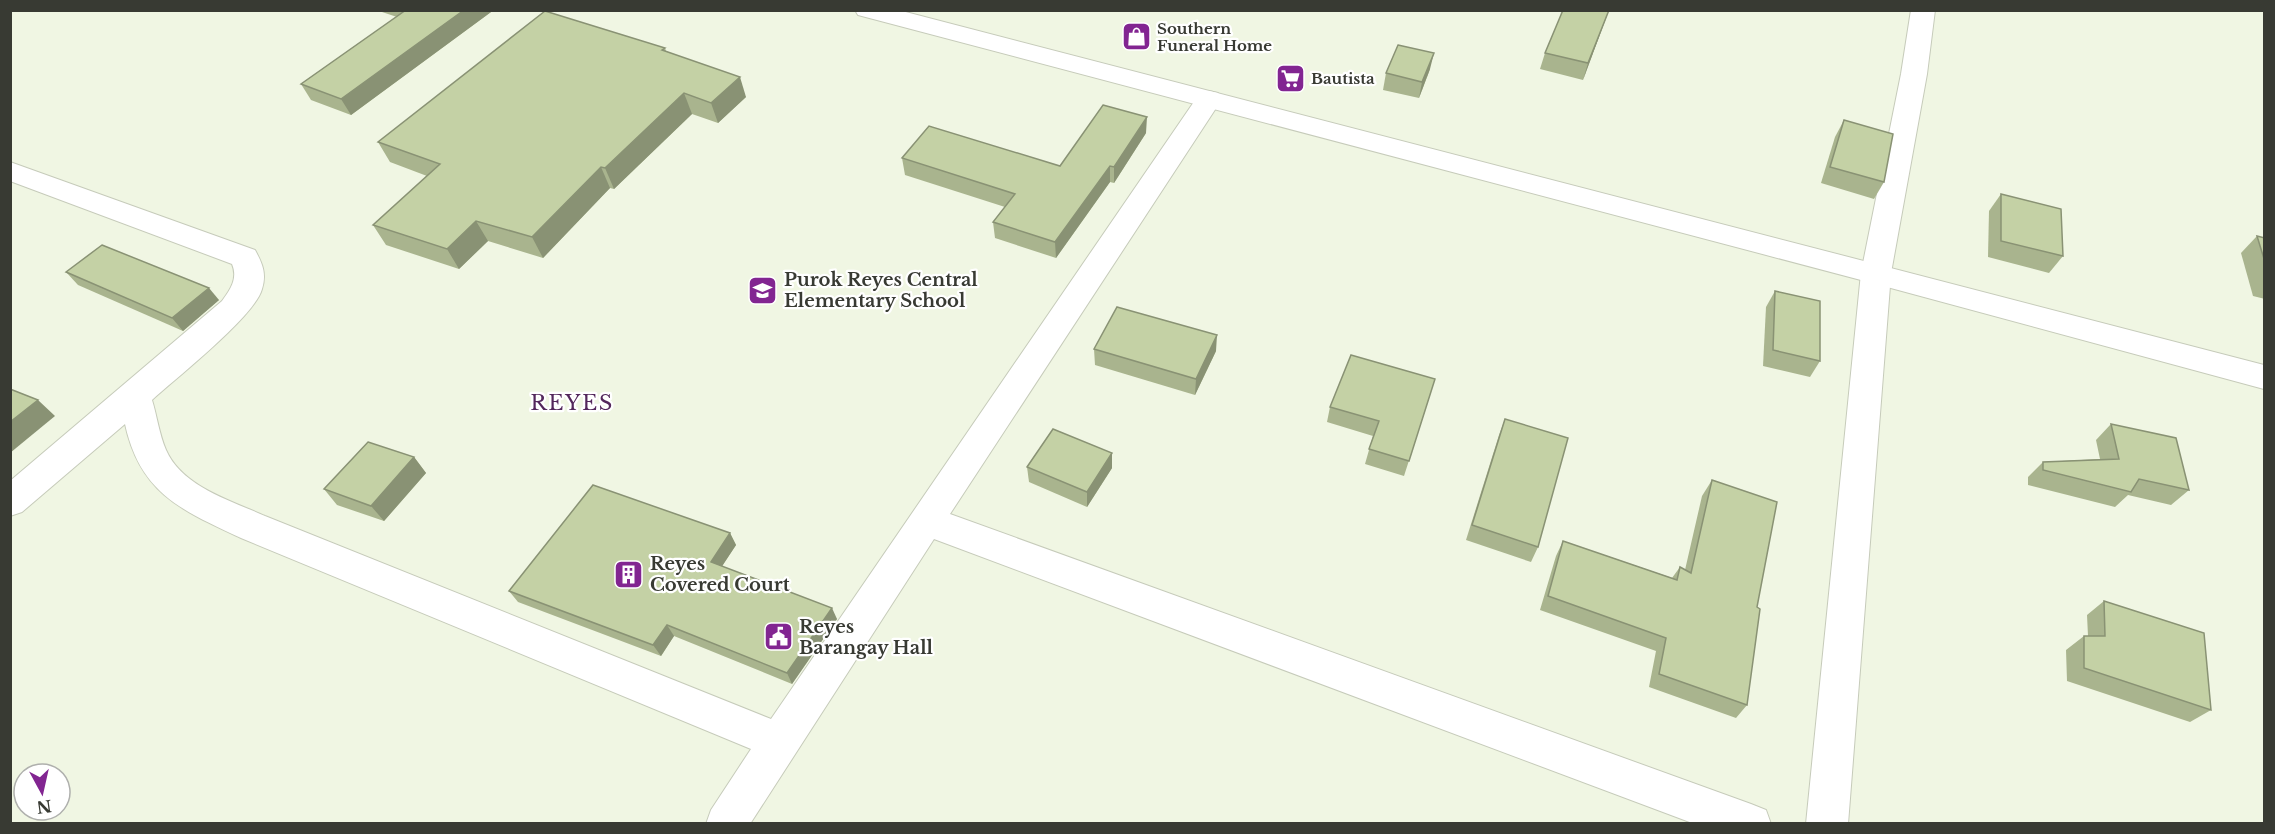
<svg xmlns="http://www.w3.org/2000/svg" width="2275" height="834" font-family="'Libre Baskerville',serif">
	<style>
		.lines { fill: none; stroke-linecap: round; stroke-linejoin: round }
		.minor-casing { stroke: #c6cbba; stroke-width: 2 }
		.major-casing { stroke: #c6cbba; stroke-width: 2 }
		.minor { fill: #fff; fill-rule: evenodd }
		.major { fill: #fff; fill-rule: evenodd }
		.wall { fill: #a9b48e }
		.shaded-wall { fill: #899274 }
		.building { fill: #c4d1a5; stroke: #899274; stroke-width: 1.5 }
		.labels { text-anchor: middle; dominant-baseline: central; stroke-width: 4.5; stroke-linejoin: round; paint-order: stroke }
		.far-poi-label { font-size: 15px; font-weight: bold; fill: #383a33; stroke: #fff; text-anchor: start }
		.poi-label { font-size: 18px; font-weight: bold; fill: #383a33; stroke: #fff; text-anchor: start }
		.quarter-label { font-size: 21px; letter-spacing: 1.5px; fill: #53275b; stroke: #fff }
	</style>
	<rect width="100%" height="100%" fill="#f0f6e3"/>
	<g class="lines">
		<defs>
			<g id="minor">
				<polygon points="1911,10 1935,10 1927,74 1891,273 1848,824 1806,824 1861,273 1901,74"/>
				<path d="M1209,91l9,2 4,6 -272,415 801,290 15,6 5,14h-76l-761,-285 -184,285h-44l5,-14 40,-61 -510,-211c-60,-28 -101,-45 -116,-114l-103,88 -12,4v-35l212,-180c9,-12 16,-23 10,-37l-222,-83v-19l245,88c7,13 12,23 7,39 -7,27 -86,89 -110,111 5,16 7,34 14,50 16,37 66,51 99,66l506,203 429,-626z"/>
			</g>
			<polygon id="major" points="855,10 898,10 2264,365 2264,389 1876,284 858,15"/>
		</defs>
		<use href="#minor" class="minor-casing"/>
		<use href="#major" class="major-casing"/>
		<use href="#minor" class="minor"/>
		<use href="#major" class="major"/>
	</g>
	<g class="wall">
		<polygon points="376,10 492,10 491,12 351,115 311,100 301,84 397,17"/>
		<polygon points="1563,10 1609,10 1583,80 1540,69 1545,53"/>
		<polygon points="665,48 666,51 746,97 718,123 692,114 614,189 610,188 543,258 488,241 459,269 386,245 373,225 427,176 390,162 378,142"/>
		<polygon points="1430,69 1419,98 1383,90 1386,73"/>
		<polygon points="1844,120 1884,182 1874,199 1821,183 1835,137"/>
		<polygon points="1146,133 1114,183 1110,182 1056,258 995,238 993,222 1005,207 905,175 902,158 1060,166"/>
		<polygon points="2001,194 2063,256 2049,273 1988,257 1989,211"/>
		<polygon points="2257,236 2265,238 2265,299 2253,296 2241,253"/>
		<polygon points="66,272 219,300 183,331 78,285"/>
		<polygon points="1775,291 1820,361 1810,377 1763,366 1766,307"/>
		<polygon points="1094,349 1216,351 1195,395 1095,365"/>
		<polygon points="1430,395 1404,476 1365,464 1373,436 1327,422 1330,407"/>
		<polygon points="1505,419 1538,547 1531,562 1466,540 1499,435"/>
		<polygon points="2111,424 2189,490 2171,505 2128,495 2115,507 2028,485 2028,477 2043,462 2100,459 2096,440"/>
		<polygon points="414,457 426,473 384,521 337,505 324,489"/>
		<polygon points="1027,467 1112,468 1087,507 1029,482"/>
		<polygon points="1712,480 1757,607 1747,705 1736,718 1649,687 1656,651 1540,610 1556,556 1563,541 1672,578 1680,567 1685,570 1702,496"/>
		<polygon points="730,533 736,545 722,566 837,619 792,684 674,636 661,656 518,602 509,591"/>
		<polygon points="2104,601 2211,710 2190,722 2067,681 2066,650 2084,636 2088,636 2087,615"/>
	</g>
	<g class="shaded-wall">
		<polygon points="464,10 492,10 491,12 351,115 341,99"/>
		<polygon points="1609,10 1583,80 1588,63"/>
		<polygon points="1434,53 1430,69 1419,98 1422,82"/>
		<polygon points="740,77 746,97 718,123 711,103"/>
		<polygon points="684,93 692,114 614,189 605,168"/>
		<polygon points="1147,117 1146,133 1114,183 1114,167"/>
		<polygon points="1110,166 1110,182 1056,258 1055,242"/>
		<polygon points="601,167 610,188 543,258 532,237"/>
		<polygon points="476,221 488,241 459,269 447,249"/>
		<polygon points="209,288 219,300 183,331 172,318"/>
		<polygon points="1217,335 1216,351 1195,395 1196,379"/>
		<polygon points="38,400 55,416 10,453 10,422"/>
		<polygon points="1112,453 1112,468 1087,507 1087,492"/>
		<polygon points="414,457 426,473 384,521 371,506"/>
		<polygon points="730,533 736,545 717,574 711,562"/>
		<polygon points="832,608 837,619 792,684 787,673"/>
		<polygon points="667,625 674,636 661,656 653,645"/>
	</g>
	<g class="building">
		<polygon points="406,10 464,10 341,99 301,84"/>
		<polygon points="1563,10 1609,10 1588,63 1545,53"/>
		<polygon points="545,11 665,48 662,50 740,77 711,103 684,93 605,168 601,167 532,237 476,221 447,249 373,225 440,164 378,142"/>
		<polygon points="1398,45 1434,53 1422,82 1386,73"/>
		<polygon points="1103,105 1147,117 1114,167 1110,166 1055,242 993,222 1015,194 902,158 929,126 1060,166"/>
		<polygon points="1844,120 1893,134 1884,182 1830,167"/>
		<polygon points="2001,194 2061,209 2063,256 2001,241"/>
		<polygon points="2257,236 2265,238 2265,262"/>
		<polygon points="102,245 209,288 172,318 66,272"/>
		<polygon points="1775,291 1820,301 1820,361 1773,350"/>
		<polygon points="1117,307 1217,335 1196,379 1094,349"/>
		<polygon points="1351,355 1435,379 1409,461 1369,449 1379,421 1330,407"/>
		<polygon points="10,389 38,400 10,422"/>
		<polygon points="1505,419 1568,438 1538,547 1472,525"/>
		<polygon points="2111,424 2176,438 2189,490 2139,479 2131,492 2043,470 2043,462 2119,459"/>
		<polygon points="1053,429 1112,453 1087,492 1027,467"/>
		<polygon points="368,442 414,457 371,506 324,489"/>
		<polygon points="1712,480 1777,502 1757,607 1760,609 1747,705 1659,674 1666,638 1548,596 1563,541 1677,580 1680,567 1691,573"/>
		<polygon points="593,485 730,533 711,562 832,608 787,673 667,625 653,645 509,591"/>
		<polygon points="2104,601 2204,633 2211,710 2084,668 2084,636 2105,636"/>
	</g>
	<defs>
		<symbol id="shop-square" viewBox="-11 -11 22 22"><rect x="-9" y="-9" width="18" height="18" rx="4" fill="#822591" stroke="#fff"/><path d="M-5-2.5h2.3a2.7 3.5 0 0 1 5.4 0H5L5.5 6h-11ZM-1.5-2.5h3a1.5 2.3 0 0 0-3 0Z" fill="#fff"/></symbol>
		<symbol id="supermarket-square" viewBox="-11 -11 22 22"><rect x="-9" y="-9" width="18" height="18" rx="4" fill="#822591" stroke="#fff"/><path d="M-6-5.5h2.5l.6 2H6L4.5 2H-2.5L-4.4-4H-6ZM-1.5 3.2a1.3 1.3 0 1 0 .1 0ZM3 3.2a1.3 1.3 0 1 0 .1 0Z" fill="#fff"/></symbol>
		<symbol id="school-square" viewBox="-11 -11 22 22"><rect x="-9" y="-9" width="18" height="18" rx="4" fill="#822591" stroke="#fff"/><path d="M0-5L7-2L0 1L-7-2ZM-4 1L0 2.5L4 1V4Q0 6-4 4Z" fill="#fff"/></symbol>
		<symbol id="building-square" viewBox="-11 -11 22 22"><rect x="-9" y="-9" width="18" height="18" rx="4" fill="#822591" stroke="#fff"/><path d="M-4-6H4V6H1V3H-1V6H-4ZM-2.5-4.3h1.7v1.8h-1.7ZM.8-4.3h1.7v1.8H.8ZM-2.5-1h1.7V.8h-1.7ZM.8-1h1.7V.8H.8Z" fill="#fff"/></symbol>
		<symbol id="civic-square" viewBox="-11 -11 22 22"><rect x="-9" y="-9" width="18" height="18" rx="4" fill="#822591" stroke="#fff"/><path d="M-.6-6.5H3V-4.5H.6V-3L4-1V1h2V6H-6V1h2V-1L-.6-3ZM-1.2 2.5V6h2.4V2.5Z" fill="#fff"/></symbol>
	</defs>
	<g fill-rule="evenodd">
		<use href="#shop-square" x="1120" y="20" width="33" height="33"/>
		<use href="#supermarket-square" x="1274" y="62" width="33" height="33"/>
		<use href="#school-square" x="746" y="274" width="33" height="33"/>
		<use href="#building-square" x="612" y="558" width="33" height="33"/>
		<use href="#civic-square" x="762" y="620" width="33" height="33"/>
	</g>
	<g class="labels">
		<g class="far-poi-label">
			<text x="1157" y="28">Southern<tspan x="1157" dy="17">Funeral Home</tspan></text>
			<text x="1311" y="78">Bautista</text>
		</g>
		<g class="poi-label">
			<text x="784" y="280">Purok Reyes Central<tspan x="784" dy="21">Elementary School</tspan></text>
			<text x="650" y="564">Reyes<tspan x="650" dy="21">Covered Court</tspan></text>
			<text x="799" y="627">Reyes<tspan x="799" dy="21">Barangay Hall</tspan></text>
		</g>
		<g class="quarter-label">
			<text x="572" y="403">REYES</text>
		</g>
	</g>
	<rect width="2275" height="834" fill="none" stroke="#383a33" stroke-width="24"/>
	<g transform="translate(42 792) rotate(172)"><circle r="28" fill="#ffffff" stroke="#afb0ad" stroke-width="1.5"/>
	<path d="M0-4.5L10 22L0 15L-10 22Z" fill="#822591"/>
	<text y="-9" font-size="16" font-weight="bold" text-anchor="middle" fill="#383a33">N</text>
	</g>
</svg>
